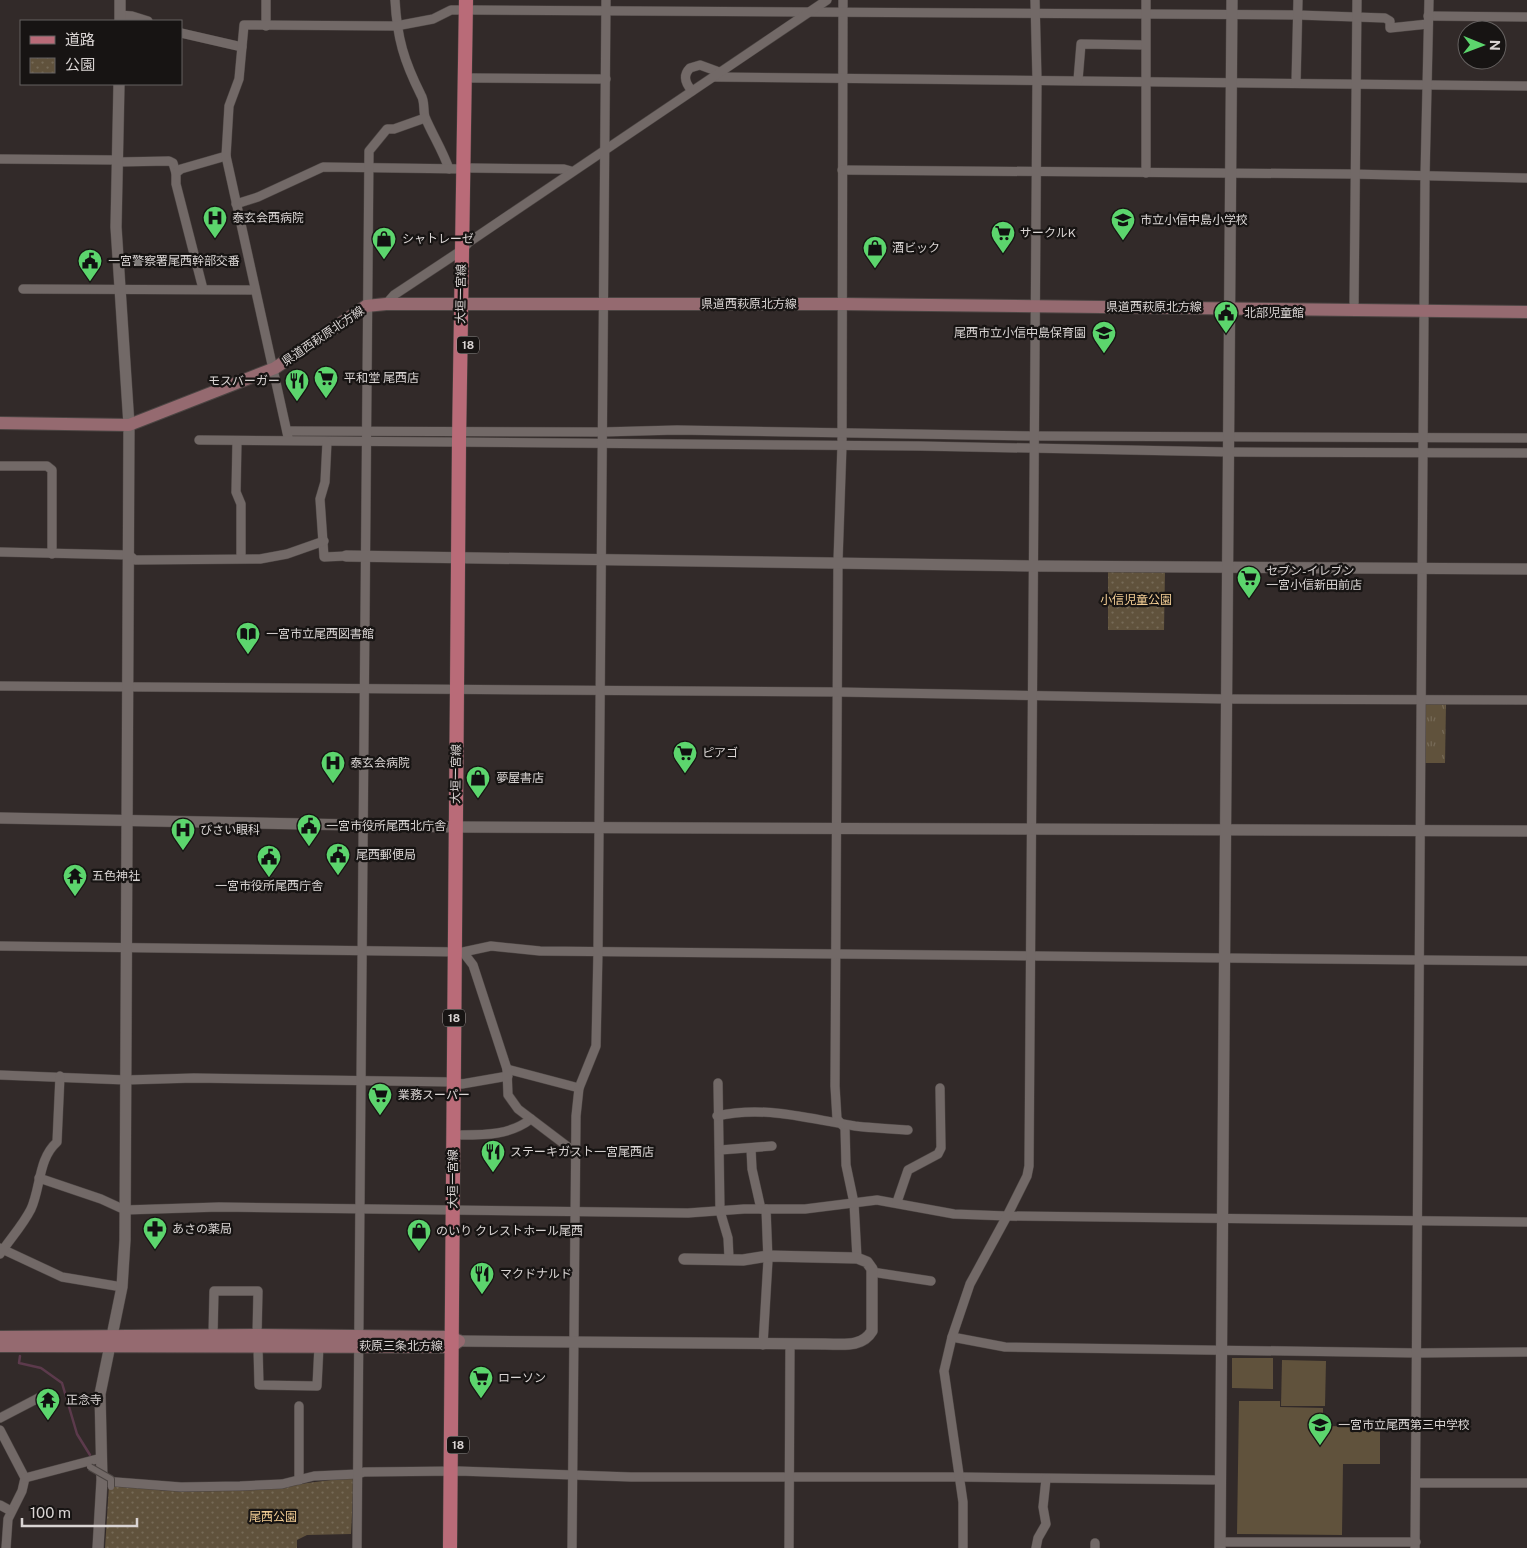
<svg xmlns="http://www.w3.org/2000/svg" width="1527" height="1548" font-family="'Public Sans','Noto Sans JP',sans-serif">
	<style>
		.grass { fill: url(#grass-tufts) }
		.park { fill: url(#park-dots) }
		.pitch { fill: #60523c }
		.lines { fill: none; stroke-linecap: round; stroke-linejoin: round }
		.stream { stroke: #5c3a4c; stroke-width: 2.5 }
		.minor-casing { stroke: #4c4543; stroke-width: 10 }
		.tertiary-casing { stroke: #4c4543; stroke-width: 12 }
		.secondary-casing { stroke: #4c4543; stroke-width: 14 }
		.primary-casing { stroke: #4c4543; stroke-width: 15 }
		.minor { stroke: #726967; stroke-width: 9 }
		.tertiary { stroke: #726967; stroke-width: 11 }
		.secondary { stroke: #956a70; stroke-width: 12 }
		.primary { stroke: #b96b78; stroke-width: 14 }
		.pedestrian-bridge-casing { stroke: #4c4543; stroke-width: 8; stroke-linecap: butt }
		.pedestrian-bridge { stroke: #726967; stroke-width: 6 }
		.labels { text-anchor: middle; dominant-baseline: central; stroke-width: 4.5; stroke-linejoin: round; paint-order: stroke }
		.shield { fill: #171413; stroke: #9f9a99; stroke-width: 1 }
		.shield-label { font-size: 11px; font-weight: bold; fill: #d9d4d3 }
		.poi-label { font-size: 12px; fill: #d9d4d3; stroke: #171413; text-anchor: start }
		.street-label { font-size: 12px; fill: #d9d4d3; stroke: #171413 }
		.park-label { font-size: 12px; fill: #f2cd94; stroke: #171413 }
	</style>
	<defs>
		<pattern id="grass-tufts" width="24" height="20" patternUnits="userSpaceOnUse" patternTransform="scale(1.25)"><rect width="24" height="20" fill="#60523c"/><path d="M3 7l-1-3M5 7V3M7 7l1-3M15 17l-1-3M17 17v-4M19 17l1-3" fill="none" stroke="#766a57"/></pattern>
		<pattern id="park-dots" width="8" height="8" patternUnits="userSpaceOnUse" patternTransform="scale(1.25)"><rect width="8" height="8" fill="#60523c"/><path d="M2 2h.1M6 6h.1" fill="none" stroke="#766a57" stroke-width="1.8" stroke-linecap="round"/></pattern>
	</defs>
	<rect width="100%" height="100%" fill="#322a29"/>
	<polygon class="grass" points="1426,704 1446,704 1445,763 1425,763"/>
	<g class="park">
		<polygon points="1108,571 1165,571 1164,630 1108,630"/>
		<polygon points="354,1477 351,1534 307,1535 297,1540 297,1548 105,1548 109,1485 169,1491 292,1485"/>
	</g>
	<g class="pitch">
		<polygon points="1232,1358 1273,1358 1273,1389 1232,1388"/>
		<polygon points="1282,1360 1326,1361 1325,1406 1281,1406"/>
		<polygon points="1239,1401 1280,1401 1280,1407 1323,1408 1323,1426 1380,1427 1380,1464 1343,1464 1342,1535 1237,1534"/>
	</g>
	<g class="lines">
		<polyline class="stream" points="20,1356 19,1363 41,1368 62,1383 77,1434 90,1455"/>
		<defs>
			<g id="minor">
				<polyline points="266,0 266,26"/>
				<path d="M395,0c2,38 9,61 26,95 4,6 2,15 4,22 7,17 18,34 24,52"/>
				<polyline points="843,0 842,445 838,561 835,1086 837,1119 845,1128 846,1165 854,1203 857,1258"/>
				<polyline points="473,10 1298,15 1385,18 1390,21 1390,28 1428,24"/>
				<polyline points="120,15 132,16 148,21"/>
				<polyline points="1428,16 1527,17"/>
				<polyline points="181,33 242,47"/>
				<polyline points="714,77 1527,86"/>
				<polyline points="472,78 606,79"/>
				<polyline points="1078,80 1081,44 1145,45"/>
				<polyline points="1296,83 1298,0"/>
				<path d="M692,91c-6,-7 -10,-15 -2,-23l10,-3 19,7"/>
				<polyline points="0,159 117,160"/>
				<polyline points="118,162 169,161 173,163 176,173"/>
				<polyline points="470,168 564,169 571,171"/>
				<polyline points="842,170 1350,174 1527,178"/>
				<polyline points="1146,173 1146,0"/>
				<polyline points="236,204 258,197 323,167 464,169"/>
				<polyline points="23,289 254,290"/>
				<polyline points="203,289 176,184 176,173 181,169 226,156"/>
				<polyline points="386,304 394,295 462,250 469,242 827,0"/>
				<polyline points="1354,309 1357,0"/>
				<polyline points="287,431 602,432 677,430 1034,436 1527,438"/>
				<polyline points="288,437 226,156 229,106 239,79 244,25 396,26 433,19 451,10 466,10"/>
				<polyline points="199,440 920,446 1229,452 1527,453"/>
				<polyline points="237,441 236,492 241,504 241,558"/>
				<polyline points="327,442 325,482 320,499 324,557 346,556"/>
				<polyline points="0,466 47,466 52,470 52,554"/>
				<polyline points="0,552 129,555 135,560 260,559 287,554 324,541"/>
				<polyline points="0,686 838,692 1227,699 1527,700"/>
				<polyline points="0,946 460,952"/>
				<polyline points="507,1069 579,1088"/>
				<polyline points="0,1075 126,1080 194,1078 453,1082 462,1084 508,1076"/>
				<polyline points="718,1083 720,1211 728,1238 729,1258"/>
				<path d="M717,1116c48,-11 91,3 138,10 17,2 36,3 53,4"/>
				<path d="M461,1135c25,0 49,0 70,-16"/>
				<polyline points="751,1149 752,1169 761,1209"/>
				<polyline points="720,1150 772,1146"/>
				<polyline points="576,1153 518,1109 508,1095 507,1069 473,965 463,952 491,946 540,951 1527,961"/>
				<polyline points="39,1178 101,1199 125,1210 219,1207 688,1213 744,1209 805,1209 877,1200 954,1214 1007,1216 1527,1222"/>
				<polyline points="897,1202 908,1170 938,1154 941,1148 940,1088"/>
				<polyline points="0,1248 62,1277 122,1287"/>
				<path d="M0,1254c10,-15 23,-29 31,-45 10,-22 7,-50 26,-67l3,-66"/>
				<polyline points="872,1272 931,1281"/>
				<polyline points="213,1335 214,1291 258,1291 257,1335"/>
				<polyline points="952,1337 1005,1347 1417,1353 1527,1352"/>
				<polyline points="763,1345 768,1260 766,1209"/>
				<polyline points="258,1348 259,1385 317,1386 319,1346"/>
				<polyline points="0,1418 48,1393"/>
				<polyline points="0,1430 25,1478 22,1491 8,1519 6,1548"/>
				<polyline points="25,1478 101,1458"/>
				<polyline points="299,1480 299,1406"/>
				<polyline points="103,1481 181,1487 240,1486 282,1484 314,1476 358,1474 364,1472 458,1471 631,1477 960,1477 1220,1480"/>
				<polyline points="1416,1483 1527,1483"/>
				<polyline points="0,1505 11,1511"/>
				<polyline points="1220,1542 1416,1542"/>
				<polyline points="357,1548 369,151 387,129 394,129 425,118"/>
				<polyline points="572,1548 576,1116 579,1088 596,1046 598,951 606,0"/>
				<polyline points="789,1548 790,1345"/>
				<polyline points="963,1548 963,1502 944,1371 952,1337 970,1284 1007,1216 1027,1176 1029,1166 1037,79 1035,0"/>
				<polyline points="1036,1548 1038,1538 1046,1524 1043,1507 1046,1479"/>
				<polyline points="1095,1548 1095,1543"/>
				<polyline points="1415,1548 1425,176 1429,0"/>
			</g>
			<g id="tertiary">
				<polyline points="120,21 120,0"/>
				<polyline points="346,556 1033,566 1527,569"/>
				<polyline points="0,818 456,827 1527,831"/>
				<path d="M459,1341l366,3c17,0 37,4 47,-13v-62l-5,-7 -10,-4 -89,-2 -25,4 -59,-1"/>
				<polyline points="98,1548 102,1480 100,1394 122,1287 125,1240 129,425 116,227 119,84"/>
				<polyline points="1220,1548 1232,0"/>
			</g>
			<g id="secondary">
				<polyline points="0,423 129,425 275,368 366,306 386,304 842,304 1527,312"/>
				<polyline points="0,1337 257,1335 451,1337 459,1341 451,1347 0,1346"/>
			</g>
			<polyline id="primary" points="450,1548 459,442 466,0"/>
		</defs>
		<use href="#minor" class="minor-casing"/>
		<use href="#tertiary" class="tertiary-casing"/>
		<use href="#secondary" class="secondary-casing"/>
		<use href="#primary" class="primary-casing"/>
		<use href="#minor" class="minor"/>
		<use href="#tertiary" class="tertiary"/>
		<use href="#secondary" class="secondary"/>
		<use href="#primary" class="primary"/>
		<defs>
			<polyline id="pedestrian-bridge" points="90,1467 111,1479 111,1487"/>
		</defs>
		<use href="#pedestrian-bridge" class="pedestrian-bridge-casing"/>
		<use href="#pedestrian-bridge" class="pedestrian-bridge"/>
	</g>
	<defs>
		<symbol id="hospital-pin" viewBox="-11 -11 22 30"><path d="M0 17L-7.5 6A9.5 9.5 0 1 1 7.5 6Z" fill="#5cd56d" stroke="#171413"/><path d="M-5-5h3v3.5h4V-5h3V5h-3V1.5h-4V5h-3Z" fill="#111"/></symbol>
		<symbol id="school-pin" viewBox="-11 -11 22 30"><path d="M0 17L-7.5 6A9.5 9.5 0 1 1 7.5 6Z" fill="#5cd56d" stroke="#171413"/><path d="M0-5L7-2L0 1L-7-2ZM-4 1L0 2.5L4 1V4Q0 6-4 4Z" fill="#111"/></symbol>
		<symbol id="supermarket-pin" viewBox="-11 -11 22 30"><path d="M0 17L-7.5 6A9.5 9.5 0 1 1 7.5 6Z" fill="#5cd56d" stroke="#171413"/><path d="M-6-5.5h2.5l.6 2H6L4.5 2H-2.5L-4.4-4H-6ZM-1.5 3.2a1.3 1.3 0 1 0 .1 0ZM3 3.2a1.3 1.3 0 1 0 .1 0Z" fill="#111"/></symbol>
		<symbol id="shop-pin" viewBox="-11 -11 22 30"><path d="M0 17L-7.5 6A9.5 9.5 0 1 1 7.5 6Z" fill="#5cd56d" stroke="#171413"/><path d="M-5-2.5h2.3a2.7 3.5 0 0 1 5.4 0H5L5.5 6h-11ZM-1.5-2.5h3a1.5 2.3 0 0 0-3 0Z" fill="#111"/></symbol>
		<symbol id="civic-pin" viewBox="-11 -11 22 30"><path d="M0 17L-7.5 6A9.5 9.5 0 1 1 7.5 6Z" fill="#5cd56d" stroke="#171413"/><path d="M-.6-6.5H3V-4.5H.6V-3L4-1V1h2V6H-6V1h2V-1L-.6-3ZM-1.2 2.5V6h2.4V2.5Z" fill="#111"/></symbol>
		<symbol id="restaurant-pin" viewBox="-11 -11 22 30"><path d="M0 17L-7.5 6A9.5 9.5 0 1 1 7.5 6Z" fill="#5cd56d" stroke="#171413"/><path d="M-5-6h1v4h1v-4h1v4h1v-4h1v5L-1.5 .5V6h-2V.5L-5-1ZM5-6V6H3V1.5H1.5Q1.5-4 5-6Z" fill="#111"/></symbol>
		<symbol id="library-pin" viewBox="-11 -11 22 30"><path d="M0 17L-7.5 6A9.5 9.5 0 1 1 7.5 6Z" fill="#5cd56d" stroke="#171413"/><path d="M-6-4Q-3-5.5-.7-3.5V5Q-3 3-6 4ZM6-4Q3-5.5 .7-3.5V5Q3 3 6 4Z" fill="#111"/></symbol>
		<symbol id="temple-pin" viewBox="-11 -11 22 30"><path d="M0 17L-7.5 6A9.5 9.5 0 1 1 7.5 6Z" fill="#5cd56d" stroke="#171413"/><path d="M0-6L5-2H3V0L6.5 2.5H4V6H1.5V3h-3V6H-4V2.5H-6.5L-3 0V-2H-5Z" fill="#111"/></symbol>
		<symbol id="pharmacy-pin" viewBox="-11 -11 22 30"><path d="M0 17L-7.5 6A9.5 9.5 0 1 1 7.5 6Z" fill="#5cd56d" stroke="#171413"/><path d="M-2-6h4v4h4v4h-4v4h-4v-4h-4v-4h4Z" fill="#111"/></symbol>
	</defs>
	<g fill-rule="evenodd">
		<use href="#hospital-pin" x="201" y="204" width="28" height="38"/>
		<use href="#school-pin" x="1109" y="206" width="28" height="38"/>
		<use href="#supermarket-pin" x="989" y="219" width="28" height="38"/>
		<use href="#shop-pin" x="370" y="225" width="28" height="38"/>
		<use href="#shop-pin" x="861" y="234" width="28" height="38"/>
		<use href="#civic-pin" x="76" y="247" width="28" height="38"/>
		<use href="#civic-pin" x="1212" y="299" width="28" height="38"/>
		<use href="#school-pin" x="1090" y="319" width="28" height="38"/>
		<use href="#supermarket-pin" x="312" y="364" width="28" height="38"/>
		<use href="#restaurant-pin" x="283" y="367" width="28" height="38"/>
		<use href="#supermarket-pin" x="1235" y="564" width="28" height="38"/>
		<use href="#library-pin" x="234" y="620" width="28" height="38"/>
		<use href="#supermarket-pin" x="671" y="739" width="28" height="38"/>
		<use href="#hospital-pin" x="319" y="749" width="28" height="38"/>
		<use href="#shop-pin" x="464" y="764" width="28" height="38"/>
		<use href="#civic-pin" x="295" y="812" width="28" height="38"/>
		<use href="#hospital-pin" x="169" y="816" width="28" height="38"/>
		<use href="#civic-pin" x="324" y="841" width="28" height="38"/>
		<use href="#civic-pin" x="255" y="843" width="28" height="38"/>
		<use href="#temple-pin" x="61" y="862" width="28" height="38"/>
		<use href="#supermarket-pin" x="366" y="1081" width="28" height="38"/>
		<use href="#restaurant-pin" x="479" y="1138" width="28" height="38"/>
		<use href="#pharmacy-pin" x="141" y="1215" width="28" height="38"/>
		<use href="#shop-pin" x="405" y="1217" width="28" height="38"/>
		<use href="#restaurant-pin" x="468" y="1260" width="28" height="38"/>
		<use href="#supermarket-pin" x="467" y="1364" width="28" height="38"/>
		<use href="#temple-pin" x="34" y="1386" width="28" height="38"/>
		<use href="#school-pin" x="1306" y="1411" width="28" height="38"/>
	</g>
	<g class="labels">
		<g class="shield">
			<rect x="457" y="336.5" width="22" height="17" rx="4"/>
			<rect x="443" y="1009.5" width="22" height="17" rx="4"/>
			<rect x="447" y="1436.5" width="22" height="17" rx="4"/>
		</g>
		<g class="shield-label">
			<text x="468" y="345">18</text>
			<text x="454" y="1018">18</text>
			<text x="458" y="1445">18</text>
		</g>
		<g class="poi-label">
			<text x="232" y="218">泰玄会西病院</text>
			<text x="1140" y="220">市立小信中島小学校</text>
			<text x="1020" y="233">サークルK</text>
			<text x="402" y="239">シャトレーゼ</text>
			<text x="892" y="248">酒ビック</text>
			<text x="108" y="261">一宮警察署尾西幹部交番</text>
			<text x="1244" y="313">北部児童館</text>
			<text x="1086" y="333" text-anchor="end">尾西市立小信中島保育園</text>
			<text x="344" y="378">平和堂 尾西店</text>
			<text x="280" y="381" text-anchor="end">モスバーガー</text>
			<text x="1266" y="571">セブン-イレブン<tspan x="1266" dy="14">一宮小信新田前店</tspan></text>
			<text x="266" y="634">一宮市立尾西図書館</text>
			<text x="702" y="753">ピアゴ</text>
			<text x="350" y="763">泰玄会病院</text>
			<text x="496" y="778">夢屋書店</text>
			<text x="326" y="826">一宮市役所尾西北庁舎</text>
			<text x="200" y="830">びさい眼科</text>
			<text x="356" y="855">尾西郵便局</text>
			<text x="92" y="876">五色神社</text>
			<text x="269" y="886" text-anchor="middle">一宮市役所尾西庁舎</text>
			<text x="398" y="1095">業務スーパー</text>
			<text x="510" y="1152">ステーキガスト一宮尾西店</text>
			<text x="172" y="1229">あさの薬局</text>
			<text x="436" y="1231">のいり クレストホール尾西</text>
			<text x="500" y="1274">マクドナルド</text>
			<text x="498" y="1378">ローソン</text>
			<text x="66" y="1400">正念寺</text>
			<text x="1338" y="1425">一宮市立尾西第三中学校</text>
		</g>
		<g class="street-label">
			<text transform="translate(461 294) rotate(-89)">大垣一宮線</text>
			<text x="749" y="304">県道西萩原北方線</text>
			<text x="1154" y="307">県道西萩原北方線</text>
			<text transform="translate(323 336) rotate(-34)">県道西萩原北方線</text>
			<text transform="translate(456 774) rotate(-89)">大垣一宮線</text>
			<text transform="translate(453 1179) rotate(-90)">大垣一宮線</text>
			<text x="401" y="1346">萩原三条北方線</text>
		</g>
		<g class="park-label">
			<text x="1136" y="600">小信児童公園</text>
			<text x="273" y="1517">尾西公園</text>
		</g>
	</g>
	<rect x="20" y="20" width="162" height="65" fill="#171413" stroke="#656160"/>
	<rect x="30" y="36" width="25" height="8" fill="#b96b78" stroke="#656160"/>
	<text x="65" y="45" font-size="15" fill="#d9d4d3">道路</text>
	<rect x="30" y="58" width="25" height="15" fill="url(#park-dots)" stroke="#656160"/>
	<text x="65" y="70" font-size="15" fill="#d9d4d3">公園</text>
	<g transform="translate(1482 45) rotate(91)"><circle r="24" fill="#171413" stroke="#656160"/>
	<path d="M0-4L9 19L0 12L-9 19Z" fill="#5cd56d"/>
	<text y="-8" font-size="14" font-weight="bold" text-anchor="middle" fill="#d9d4d3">N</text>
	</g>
	<path d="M22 1518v8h115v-8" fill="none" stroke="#d9d4d3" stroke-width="2.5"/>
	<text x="30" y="1518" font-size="15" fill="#d9d4d3" stroke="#171413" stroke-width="4" paint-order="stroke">100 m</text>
</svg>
